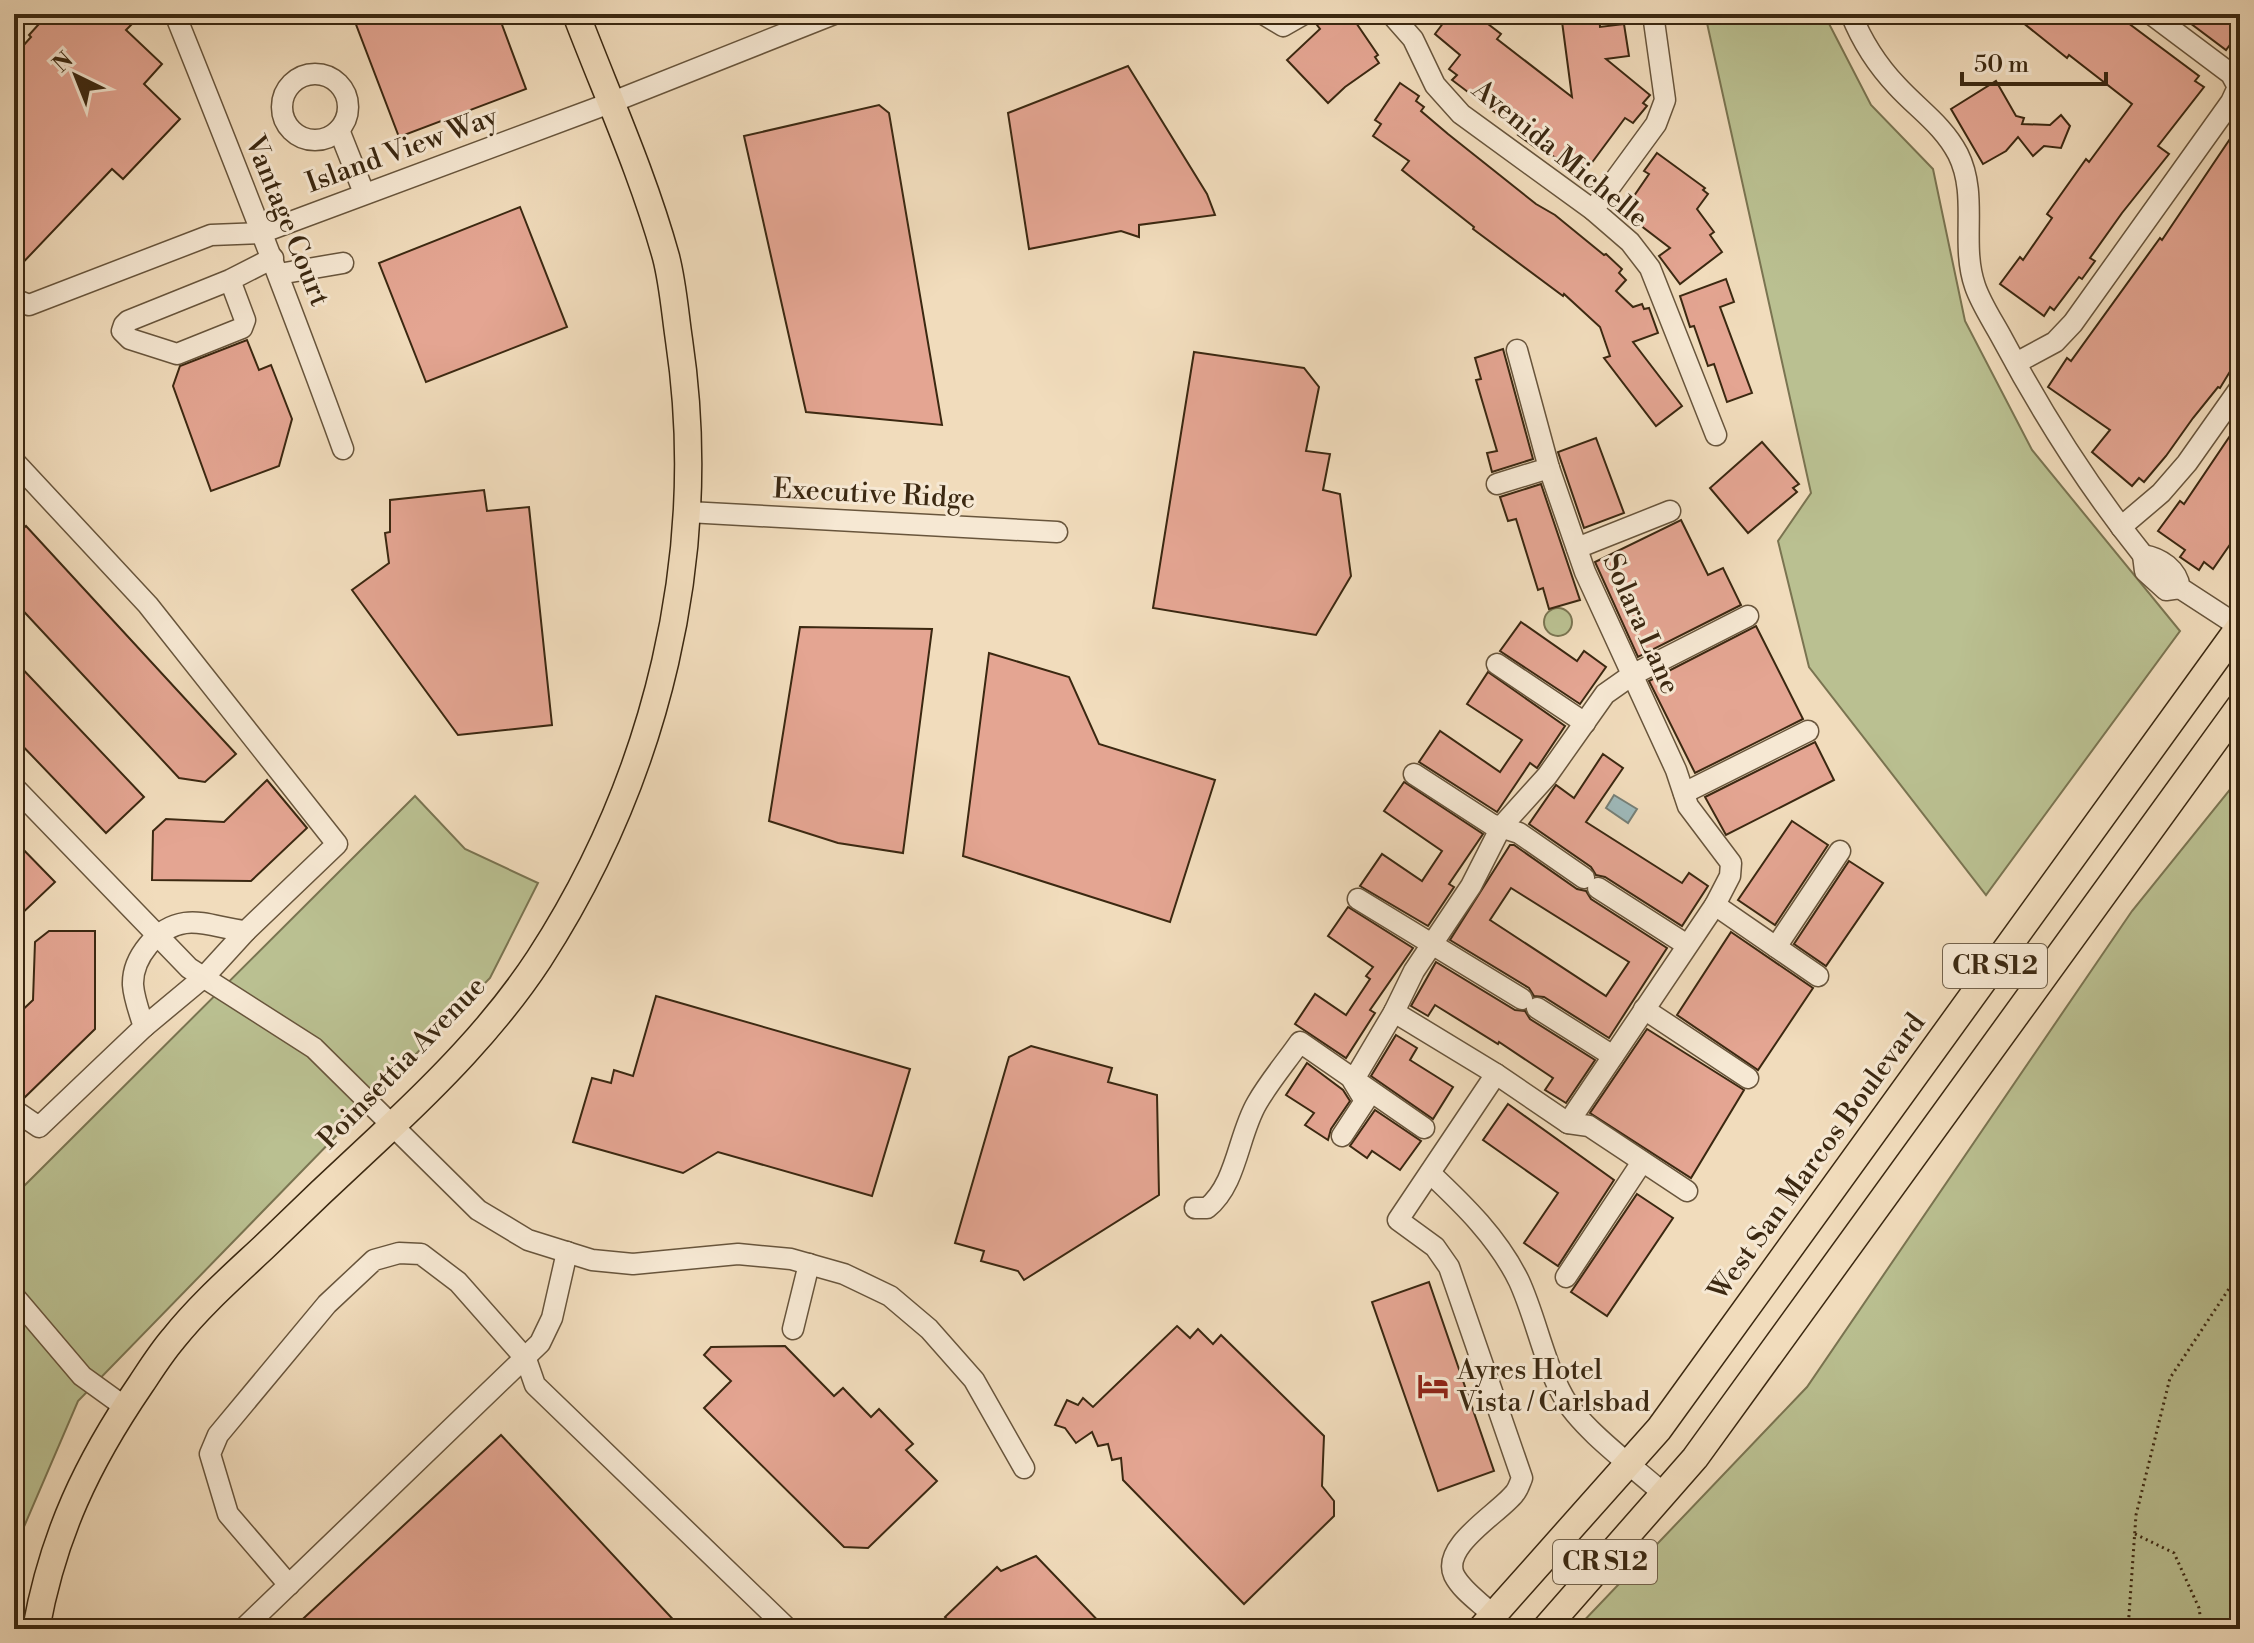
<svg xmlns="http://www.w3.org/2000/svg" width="2254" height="1643" font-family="'Libre Bodoni',serif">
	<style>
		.green { fill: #bac091; stroke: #7a7451; stroke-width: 2 }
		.water { fill: #9eb9ba; stroke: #767f76; stroke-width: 2 }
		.building { fill: #e4a592; stroke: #3b2811; stroke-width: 2; fill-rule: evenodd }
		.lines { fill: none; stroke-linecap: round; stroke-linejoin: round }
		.minor-casing { stroke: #68553c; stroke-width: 23 }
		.major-casing { stroke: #3b2811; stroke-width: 29 }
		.path { stroke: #3b2811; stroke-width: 3; stroke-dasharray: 2 4; stroke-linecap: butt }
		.minor { stroke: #f6e8d3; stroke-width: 20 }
		.major { stroke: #f1dcbc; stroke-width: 26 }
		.labels { text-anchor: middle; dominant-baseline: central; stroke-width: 6; stroke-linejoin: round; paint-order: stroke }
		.shield { fill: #f6e8d3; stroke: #73624b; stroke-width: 2 }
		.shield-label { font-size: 26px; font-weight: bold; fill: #3b2811 }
		.street-label { font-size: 28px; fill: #3b2811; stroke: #f6e8d3 }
		.poi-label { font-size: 28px; fill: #3b2811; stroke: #f6e8d3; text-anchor: start }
	</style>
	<rect width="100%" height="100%" fill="#f1dcbc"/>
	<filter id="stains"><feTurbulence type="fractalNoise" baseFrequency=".0025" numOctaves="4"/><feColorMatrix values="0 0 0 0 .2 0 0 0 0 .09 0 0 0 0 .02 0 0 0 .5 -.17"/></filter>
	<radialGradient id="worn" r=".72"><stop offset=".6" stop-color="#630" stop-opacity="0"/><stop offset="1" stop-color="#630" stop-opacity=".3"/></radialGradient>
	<g class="green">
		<polygon points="1705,14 1824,14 1871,105 1933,169 1965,321 2032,450 2180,631 1986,895 1809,667 1778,541 1811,493"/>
		<circle cx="1558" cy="622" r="14"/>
		<polygon points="2240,777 2240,1629 1576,1629 1807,1387 2132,911"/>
		<polygon points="415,796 465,849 538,883 490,978 78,1401 14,1550 14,1196"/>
	</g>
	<polygon class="water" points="1614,795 1637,809 1628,823 1606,808"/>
	<g class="building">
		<polygon points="48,14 142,14 126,30 162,64 144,84 180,119 123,179 112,169 14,272 14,56 31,37 29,35"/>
		<polygon points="352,14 498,14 526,89 399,137"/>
		<polygon points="1332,14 1350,14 1378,55 1375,57 1379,63 1345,87 1328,103 1287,60 1320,29 1317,25"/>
		<polygon points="1450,14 1475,14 1501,34 1497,39 1572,97 1561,14 1599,14 1600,27 1624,24 1629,56 1606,59 1650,95 1643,103 1647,106 1633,123 1625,118 1585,172 1576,166 1573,171 1538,145 1536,148 1518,135 1521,132 1452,80 1457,75 1449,69 1460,55 1435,34"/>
		<polygon points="2012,14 2116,14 2199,76 2195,81 2204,87 2158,146 2169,154 2122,213 2090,258 2095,261 2082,279 2079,277 2054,310 2050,307 2044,316 2000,284 2020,257 2023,260 2052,218 2047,214 2086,159 2089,162 2132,104 2069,55 2067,58"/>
		<polygon points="2178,14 2240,14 2240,47 2232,42 2226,50"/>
		<polygon points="1128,66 1207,194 1215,215 1139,225 1139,237 1121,231 1029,249 1008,113"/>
		<polygon points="1996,81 2016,116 2024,118 2022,124 2050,125 2061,115 2070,126 2061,148 2044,146 2033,156 2018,137 2006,151 1983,164 1951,109"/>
		<polygon points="1400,83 1419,96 1416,101 1424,107 1421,111 1448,134 1536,204 1555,215 1604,255 1606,254 1622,269 1619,273 1626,280 1616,291 1633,307 1642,304 1644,309 1649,308 1658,333 1633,342 1682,406 1656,426 1604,358 1610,356 1600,327 1564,294 1563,296 1473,229 1474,227 1402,170 1409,161 1373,136 1381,124 1375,120"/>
		<polygon points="879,105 889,113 942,425 806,412 744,136"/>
		<polygon points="2240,124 2240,355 2220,388 2218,387 2193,418 2166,456 2144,482 2139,478 2132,486 2092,452 2110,430 2048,387 2067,358 2071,361 2160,238 2162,240"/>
		<polygon points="1657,153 1705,188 1703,190 1708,194 1697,209 1714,232 1710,235 1722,252 1680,284 1659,256 1670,248 1623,212 1649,174 1644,171"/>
		<polygon points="520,207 567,327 426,382 379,263"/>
		<polygon points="1726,279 1734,302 1720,307 1752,393 1727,402 1714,364 1708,366 1694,326 1690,327 1680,296"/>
		<polygon points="247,340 259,370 271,365 292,419 279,466 211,491 173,386 180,366"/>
		<polygon points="1503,349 1533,459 1492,472 1487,453 1497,451 1476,380 1481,379 1475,358"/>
		<polygon points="1194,352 1304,368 1319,387 1306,451 1330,454 1323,490 1340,494 1351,576 1316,635 1153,608"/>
		<polygon points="2240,421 2240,530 2213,569 2204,562 2199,570 2180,557 2185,550 2158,531 2180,501 2184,504"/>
		<polygon points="1596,438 1624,513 1584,528 1558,452"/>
		<polygon points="1762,442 1799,484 1793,488 1797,492 1748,533 1710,488"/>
		<polygon points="1541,484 1580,600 1549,609 1543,588 1538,590 1516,519 1508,521 1500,497"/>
		<polygon points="484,490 487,511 529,507 552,725 458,735 352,590 389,563 385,533 390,532 390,500"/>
		<polygon points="1681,520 1708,575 1723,568 1741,605 1638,657 1595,562"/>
		<polygon points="26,526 236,754 205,782 179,778 14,601 14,537"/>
		<polygon points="1521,622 1577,661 1584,651 1606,667 1580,704 1500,651"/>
		<polygon points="1756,626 1803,719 1695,773 1649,681"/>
		<polygon points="800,627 932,629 903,853 838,843 769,821"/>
		<polygon points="989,653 1069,677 1099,744 1215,780 1170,922 963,856"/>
		<polygon points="14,660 144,797 106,833 14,737"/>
		<polygon points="1488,672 1565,726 1537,768 1530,763 1497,812 1419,762 1440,731 1500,772 1522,740 1467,704"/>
		<polygon points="1815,742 1834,780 1726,835 1705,797"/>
		<polygon points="1603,754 1623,768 1586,822 1682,883 1689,873 1708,886 1682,926 1605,877 1596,875 1591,867 1529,824 1556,785 1574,798"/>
		<polygon points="267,780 307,828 251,881 152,880 153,831 166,819 224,822"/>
		<polygon points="1404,782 1483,834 1449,884 1454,887 1428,926 1360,886 1382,854 1422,881 1442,851 1384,811"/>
		<polygon points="1792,821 1828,845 1775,925 1738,900"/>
		<polygon points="14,840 55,882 14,921"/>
		<path d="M1510,845h4l63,44 9,2 5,8 76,49 -58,90 -65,-41 -10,-1 -5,-8 -79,-48zM1511,888l118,74 -23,34 -116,-76z"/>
		<polygon points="1849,861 1883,883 1826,966 1794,944"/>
		<polygon points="1348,907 1413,948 1370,1010 1375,1013 1346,1058 1295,1024 1315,994 1346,1015 1370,979 1366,976 1373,967 1328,936"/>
		<polygon points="49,931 95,931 95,1029 22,1100 14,1097 14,1018 33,1000 35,942"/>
		<polygon points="1731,932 1813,988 1758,1070 1677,1015"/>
		<polygon points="1436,962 1515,1010 1525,1011 1530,1019 1595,1060 1566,1103 1545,1090 1553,1078 1499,1042 1498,1044 1435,1005 1428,1016 1411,1006"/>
		<polygon points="656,996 910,1069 872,1196 718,1152 683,1173 573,1142 592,1078 611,1083 614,1070 633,1076"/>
		<polygon points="1647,1029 1744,1090 1691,1178 1590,1113"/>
		<polygon points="1396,1035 1417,1048 1410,1060 1453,1087 1433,1119 1371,1076"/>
		<polygon points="1031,1046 1112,1068 1108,1082 1157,1095 1159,1195 1024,1280 1018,1271 981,1261 984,1251 955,1243 1009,1057"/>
		<polygon points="1307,1063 1343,1090 1350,1101 1331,1129 1328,1140 1305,1125 1314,1113 1286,1095"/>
		<polygon points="1508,1104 1614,1180 1558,1266 1524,1243 1558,1193 1483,1140"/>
		<polygon points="1375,1110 1421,1141 1400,1170 1372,1151 1367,1158 1350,1146"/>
		<polygon points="1637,1194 1673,1218 1607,1316 1571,1292"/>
		<polygon points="1429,1282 1494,1471 1438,1491 1372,1302"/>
		<polygon points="1177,1326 1190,1338 1198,1329 1213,1344 1221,1335 1324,1436 1322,1486 1334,1501 1334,1516 1244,1604 1123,1480 1121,1458 1112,1460 1108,1444 1098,1446 1092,1432 1076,1443 1065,1428 1055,1425 1067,1400 1078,1405 1083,1398 1093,1407"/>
		<polygon points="785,1346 834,1396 843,1388 871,1417 879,1409 913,1444 906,1450 937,1481 868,1548 844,1547 704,1408 731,1381 704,1355 711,1347"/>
		<polygon points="501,1435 682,1629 292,1629"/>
		<polygon points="1036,1556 1106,1629 956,1629 945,1617 997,1567 1001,1571"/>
	</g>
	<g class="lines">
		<defs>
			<g id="minor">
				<path d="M175,14c58,144 115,289 168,435"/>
				<polyline points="1263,14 1283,26 1304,14"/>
				<polyline points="1391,14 1413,39 1435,85 1461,114 1593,210 1630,242 1650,268 1716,435"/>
				<path d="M1851,14c10,25 27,52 46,72 21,23 46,39 61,68 21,42 2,89 17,132 6,18 19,37 28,54 40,75 87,149 140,215"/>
				<circle cx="315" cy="107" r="33"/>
				<polyline points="339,130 364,193"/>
				<polyline points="1593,210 1656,124 1665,100 1653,14"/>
				<polyline points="279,274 343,263"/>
				<polyline points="230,280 245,320 242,328 177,354 130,339 122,331 124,325 128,321 230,280 273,258"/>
				<polyline points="14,299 29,305 211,235 261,233 610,103 834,14"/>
				<polyline points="1517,350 1549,468 1585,572 1676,770 1688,806 1731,863 1730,876 1715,905 1568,1123"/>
				<polyline points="2016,363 2055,342 2073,323 2231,102 2238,87 2231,74 2151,14"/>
				<path d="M14,461l134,144 189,239 -91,87c-20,-1 -42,-11 -61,-8 -28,4 -53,35 -52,62 1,14 7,29 11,42l-105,100 -25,-17"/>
				<polyline points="1497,484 1549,468"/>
				<polyline points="688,512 1057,532"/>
				<polyline points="2121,527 2161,493 2187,463 2240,388"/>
				<polyline points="1577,548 1670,511"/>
				<path d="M2180,588c-3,-19 -19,-30 -37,-33l2,16 21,19 14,-2 60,39"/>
				<polyline points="1497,664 1585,723"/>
				<polyline points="1414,774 1491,824 1519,833 1584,878"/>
				<polyline points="14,787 189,968 314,1048 478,1210 528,1240 592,1260 633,1264 738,1254 791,1259 844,1274 890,1296 929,1329 974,1380 1024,1468"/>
				<polyline points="1684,793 1808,731"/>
				<polyline points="1598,888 1687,945"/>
				<polyline points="1358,899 1522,999"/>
				<polyline points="1715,905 1818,976"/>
				<polyline points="1776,947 1840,851"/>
				<polyline points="1537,1008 1613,1056"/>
				<polyline points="1644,1009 1748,1078"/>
				<polyline points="1394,1012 1496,1074 1568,1123 1589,1126 1687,1191"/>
				<polyline points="144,1027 204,977 246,931"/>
				<polyline points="1342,1136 1365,1101 1353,1081 1394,1012 1414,971 1471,886 1501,827 1547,776 1605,694 1632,675 1748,616"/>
				<path d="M1430,1173c34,32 68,65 89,108 17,37 24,79 44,115 18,33 72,72 101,98"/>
				<path d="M1195,1208h12c30,-24 31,-73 50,-105 12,-21 29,-41 43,-61l124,86"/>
				<polyline points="1566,1277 1642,1162"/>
				<polyline points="14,1296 82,1376 125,1407"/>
				<polyline points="793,1329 809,1264"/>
				<polyline points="289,1585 228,1514 210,1454 218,1435 327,1304 374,1260 399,1253 421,1254 458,1282 526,1359 535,1385 788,1629"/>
				<path d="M1493,1615c-12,-12 -31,-24 -39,-40 -13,-29 45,-62 60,-81 4,-4 6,-11 8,-16l-73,-211 -14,-20 -37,-27 98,-146"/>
				<polyline points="243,1629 540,1343 552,1318 567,1252"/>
			</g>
			<g id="major">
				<path d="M36,1629c17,-94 51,-166 105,-245 10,-15 20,-31 32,-45 27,-34 60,-63 91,-92 38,-37 76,-73 115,-109 58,-54 116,-112 160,-179 118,-182 172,-404 140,-619 -4,-27 -6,-56 -13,-83 -23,-83 -59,-162 -90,-243"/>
				<polyline points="1481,1629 1659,1429 2240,626"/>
				<polyline points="1545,1629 1695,1458 2240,706"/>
			</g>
		</defs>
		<use href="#minor" class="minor-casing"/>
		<use href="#major" class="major-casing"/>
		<g class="path">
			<polyline points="2135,1534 2174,1553 2199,1608 2202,1629"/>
			<polyline points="2128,1629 2136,1515 2170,1378 2240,1272"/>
		</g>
		<use href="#minor" class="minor"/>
		<use href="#major" class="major"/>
	</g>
	<defs>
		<symbol id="hotel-bare" viewBox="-9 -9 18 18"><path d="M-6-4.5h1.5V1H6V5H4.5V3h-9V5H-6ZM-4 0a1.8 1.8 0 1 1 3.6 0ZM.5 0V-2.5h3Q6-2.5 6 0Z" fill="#8f2418" stroke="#f6e8d3" stroke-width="2.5" paint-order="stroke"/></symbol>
	</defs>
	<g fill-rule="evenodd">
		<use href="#hotel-bare" x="1411" y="1364" width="44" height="44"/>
	</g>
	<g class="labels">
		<g class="shield">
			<rect x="1943" y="944" width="104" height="44" rx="6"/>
			<rect x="1553" y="1540" width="104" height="44" rx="6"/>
		</g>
		<g class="shield-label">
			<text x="1995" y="966">CR S12</text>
			<text x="1605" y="1562">CR S12</text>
		</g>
		<g class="street-label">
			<text transform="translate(402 150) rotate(-20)">Island View Way</text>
			<text transform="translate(1560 154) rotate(39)">Avenida Michelle</text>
			<text transform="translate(287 221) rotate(68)">Vantage Court</text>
			<text transform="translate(874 494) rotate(3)">Executive Ridge</text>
			<text transform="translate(1641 624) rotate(66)">Solara Lane</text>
			<text transform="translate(402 1063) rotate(-46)">Poinsettia Avenue</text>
			<text transform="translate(1817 1157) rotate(-54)">West San Marcos Boulevard</text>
		</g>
		<g class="poi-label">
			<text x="1457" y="1370">Ayres Hotel<tspan x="1457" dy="32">Vista / Carlsbad</tspan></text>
		</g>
	</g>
	<rect width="2254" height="1643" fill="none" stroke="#f1dcbc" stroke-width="48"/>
	<rect x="16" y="16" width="2222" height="1611" fill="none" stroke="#3b2811" stroke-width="4"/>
	<rect x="24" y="24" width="2206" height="1595" fill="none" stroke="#3b2811" stroke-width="2"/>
	<g transform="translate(76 76) rotate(317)" stroke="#f6e8d3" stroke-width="6" paint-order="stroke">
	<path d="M0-6L14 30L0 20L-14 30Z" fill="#3b2811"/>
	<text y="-12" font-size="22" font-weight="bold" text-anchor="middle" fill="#3b2811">N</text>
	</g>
	<path d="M1962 72v12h144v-12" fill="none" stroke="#3b2811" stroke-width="4"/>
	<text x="1974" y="72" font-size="24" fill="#3b2811" stroke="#f6e8d3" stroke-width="6" paint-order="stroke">50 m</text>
	<rect width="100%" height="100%" filter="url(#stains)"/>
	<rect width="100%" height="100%" fill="url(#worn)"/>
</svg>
